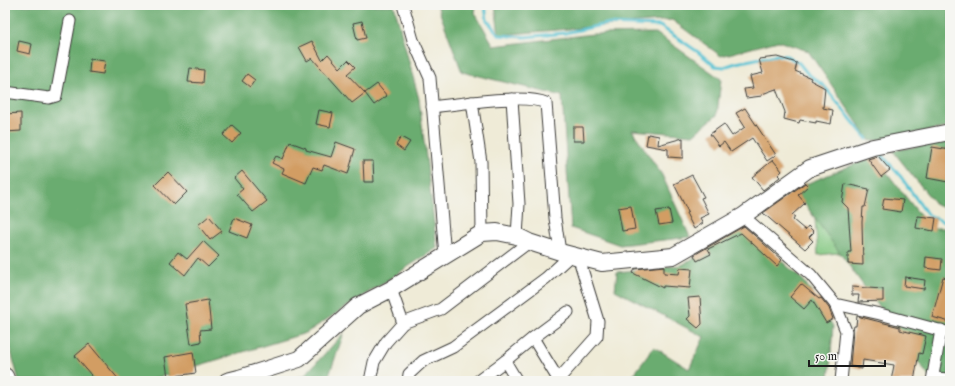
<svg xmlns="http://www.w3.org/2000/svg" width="955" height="386" font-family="'IM FELL English',serif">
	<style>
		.green { fill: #84c882; stroke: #50724f }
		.forest { fill: #6bac70; stroke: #446446 }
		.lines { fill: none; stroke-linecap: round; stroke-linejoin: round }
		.stream { stroke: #57c2d3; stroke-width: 3 }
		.building { fill: #d29d63 }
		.street-casing { stroke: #3c3b38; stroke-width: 13 }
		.secondary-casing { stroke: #3c3b38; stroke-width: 18 }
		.street { stroke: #fff; stroke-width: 11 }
		.secondary { stroke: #fff; stroke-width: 16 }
	</style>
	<rect width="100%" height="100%" fill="#f6f6f2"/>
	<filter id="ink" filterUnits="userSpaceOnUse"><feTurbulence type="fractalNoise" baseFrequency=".025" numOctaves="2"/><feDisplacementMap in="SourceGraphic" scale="8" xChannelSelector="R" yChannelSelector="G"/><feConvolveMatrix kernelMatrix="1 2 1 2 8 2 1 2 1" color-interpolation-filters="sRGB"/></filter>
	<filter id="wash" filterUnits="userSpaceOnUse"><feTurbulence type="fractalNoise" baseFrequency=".012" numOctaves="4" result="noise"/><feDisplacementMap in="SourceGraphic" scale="16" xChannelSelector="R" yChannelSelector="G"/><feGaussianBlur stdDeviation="0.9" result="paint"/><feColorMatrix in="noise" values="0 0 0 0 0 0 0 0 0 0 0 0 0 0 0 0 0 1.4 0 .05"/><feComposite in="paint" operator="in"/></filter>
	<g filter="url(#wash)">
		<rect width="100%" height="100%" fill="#efebd7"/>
		<polygon class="green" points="814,207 848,252 818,255"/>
		<g class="forest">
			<polygon points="5,5 394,5 419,99 437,248 306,333 147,381 19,381 9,344 5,338"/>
			<polygon points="437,5 476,5 475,13 494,46 593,34 656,33 721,79 717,115 693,135 632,130 662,175 690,237 620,245 571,228 562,96 462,72"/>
			<polygon points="495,5 950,5 950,127 870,141 808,51 778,41 721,56 672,20 499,35"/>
			<polygon points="950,140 950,211 936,205 893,151"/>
			<polygon points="874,156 930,228 950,228 950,381 932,381 794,189"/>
			<polygon points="744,228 804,281 833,326 829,381 637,381 632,377 654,347 689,369 704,337 615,290 617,272 682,265"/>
			<polygon points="344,333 327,381 283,381 304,376"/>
		</g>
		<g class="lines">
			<g class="stream">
				<polyline points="485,5 487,20 499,35 525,37 565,33 606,24 660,26 698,52 715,66 724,67 736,63 776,55 787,56 799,63 807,73 824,86 867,139"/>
				<polyline points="881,154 901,177 927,214 950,225"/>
			</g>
		</g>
		<g id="blocks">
			<g class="building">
				<polygon points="362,21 366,38 357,40 353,23"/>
				<polygon points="19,41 32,44 30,54 17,51"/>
				<polygon points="312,41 322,60 328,54 340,68 348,60 355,67 347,74 365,93 352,103 312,58 307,61 299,47"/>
				<polygon points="777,57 797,63 795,71 811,78 810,80 825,88 823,108 833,110 831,124 816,121 816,123 800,120 799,123 784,119 785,112 776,89 762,94 762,96 746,98 744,89 753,88 750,76 763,73 759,59"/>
				<polygon points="90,59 105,61 103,74 89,72"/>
				<polygon points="190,68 204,70 203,83 188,82"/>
				<polygon points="247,74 255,80 250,87 242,81"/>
				<polygon points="377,84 387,96 374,105 365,93"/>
				<polygon points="745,108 776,155 767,161 752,138 731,152 724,142 719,146 710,134 724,124 732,136 745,127 736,113"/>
				<polygon points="319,110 333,113 330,127 316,124"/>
				<polygon points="21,113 21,131 5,132 5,114"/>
				<polygon points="232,125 241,133 232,143 223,135"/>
				<polygon points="573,127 583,127 584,141 573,141"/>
				<polygon points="648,134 659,136 658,145 683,138 683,158 668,157 668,149 646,145"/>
				<polygon points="401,137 410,142 404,151 396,145"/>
				<polygon points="290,142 306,148 306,150 331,157 336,142 355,149 348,174 324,165 322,170 313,167 306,183 282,173 284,169 272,163 276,156 283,159"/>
				<polygon points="932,147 950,150 950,173 948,182 927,178"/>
				<polygon points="878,156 890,170 881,177 868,159"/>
				<polygon points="773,160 782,171 778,175 780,177 763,190 752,177"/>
				<polygon points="363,161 373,161 374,182 364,182"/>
				<polygon points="242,171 267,201 253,212 237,194 243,189 234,178"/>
				<polygon points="168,172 187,192 174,205 155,185"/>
				<polygon points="692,175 704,197 701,198 709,214 700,218 703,223 694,229 686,213 688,212 674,184"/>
				<polygon points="805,183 808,186 798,195 805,203 792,215 795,217 793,220 805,230 808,226 814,232 809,237 813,241 805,249 763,213"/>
				<polygon points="845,184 869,189 865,207 863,207 862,222 863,265 848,264 848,252 851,252 848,208 842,202"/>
				<polygon points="884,198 903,200 901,212 882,209"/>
				<polygon points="631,206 635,229 622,231 618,208"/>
				<polygon points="669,209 672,223 659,225 656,211"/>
				<polygon points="209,216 222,231 210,240 198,225"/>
				<polygon points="918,216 936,218 934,231 916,228"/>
				<polygon points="234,218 252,225 247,238 229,231"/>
				<polygon points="744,226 782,260 777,266 741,233 708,249 711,254 697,261 694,255"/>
				<polygon points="203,241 219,256 208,267 198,258 185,275 170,262 178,252 187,259"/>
				<polygon points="926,257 942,259 941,270 925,268"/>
				<polygon points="664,266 664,273 679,274 680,268 692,269 690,288 663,286 663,288 633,273 635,269"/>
				<polygon points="905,277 925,280 924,289 904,286"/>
				<polygon points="943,277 950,279 950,322 932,317"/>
				<polygon points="801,284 819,299 821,298 829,308 833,319 826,323 812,300 804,309 790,297"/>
				<polygon points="852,287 883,289 883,301 858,302 859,295 852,295"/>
				<polygon points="700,297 702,324 698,328 687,319 690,316 688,298"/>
				<polygon points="208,300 211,329 200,330 201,342 191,344 185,304"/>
				<polygon points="857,316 900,327 900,330 926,336 922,354 919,353 914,381 891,381 894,365 863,360 862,369 850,366 853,330 854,326 856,326"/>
				<polygon points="89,344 120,381 96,381 75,356"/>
				<polygon points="193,352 196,373 168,377 165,357"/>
			</g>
		</g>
	</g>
	<g filter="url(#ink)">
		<use href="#blocks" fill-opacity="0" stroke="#3c3b38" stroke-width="1"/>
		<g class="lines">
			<defs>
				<g id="street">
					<polyline points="403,5 413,40 430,78 445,256"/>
					<polyline points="5,92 49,98 56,96 70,21"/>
					<polyline points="512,99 519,204 517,236"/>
					<polyline points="472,102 481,162 482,233"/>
					<path d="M432,107c26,-3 93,-14 114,-4l9,115 5,34"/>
					<polyline points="743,216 811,275 835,304 846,331 841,381"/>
					<polyline points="391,289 403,323"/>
					<polyline points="835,304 880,314 950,333"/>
					<polyline points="533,338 558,379"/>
					<polyline points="505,361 517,381"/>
					<polyline points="933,378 950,379"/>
					<polyline points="370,381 374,362 386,342 403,323 441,309 529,242"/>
					<polyline points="408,381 409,374 423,361 453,347 546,278 571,255"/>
					<polyline points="478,381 505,361 533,338 568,312"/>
					<polyline points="557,381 597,336 598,321 578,256"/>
					<polyline points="932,381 941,330"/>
				</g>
				<g id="secondary">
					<polyline points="5,376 7,381"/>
					<polyline points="227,381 239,378 299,359 358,306 391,289 482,233 497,232 517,236 529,242 560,252 602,263 673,256 743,216 810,168 873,147 950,132"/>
				</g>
			</defs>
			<use href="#street" class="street-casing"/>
			<use href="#secondary" class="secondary-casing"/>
			<use href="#street" class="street"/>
			<use href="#secondary" class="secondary"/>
		</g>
	</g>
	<rect width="955" height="386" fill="none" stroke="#f6f6f2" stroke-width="20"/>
	<path d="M809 360v6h76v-6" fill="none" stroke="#1c1c1c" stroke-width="2"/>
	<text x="815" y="360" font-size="12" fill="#1c1c1c" stroke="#f6f6f2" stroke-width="3" paint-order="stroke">50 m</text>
</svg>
